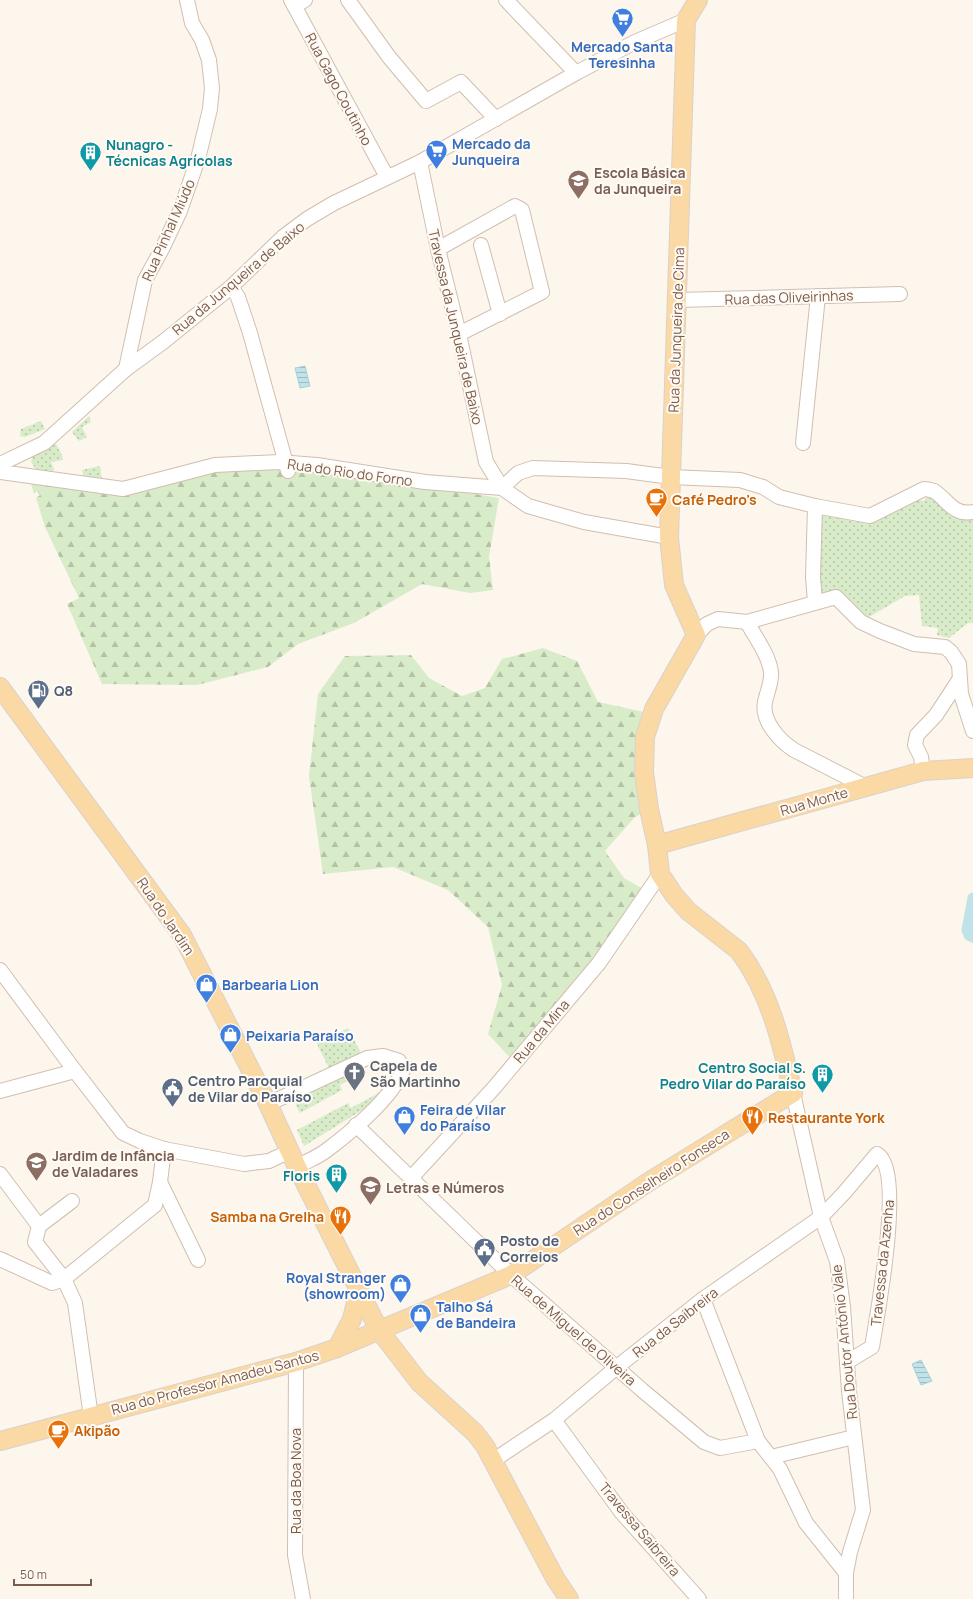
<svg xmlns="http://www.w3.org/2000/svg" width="973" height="1599" font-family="Manrope,sans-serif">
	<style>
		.grass { fill: url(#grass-dots) }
		.forest { fill: url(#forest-firs) }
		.water { fill: url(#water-rules); stroke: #a5d3da }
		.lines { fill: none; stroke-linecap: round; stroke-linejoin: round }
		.canal { stroke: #bfe3e8; stroke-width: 11 }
		.minor-casing { stroke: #d1beb0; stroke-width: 16 }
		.major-casing { stroke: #dad1cd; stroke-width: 20 }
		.minor { stroke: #fff; stroke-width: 14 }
		.major { stroke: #fbd9a5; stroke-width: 18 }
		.labels { text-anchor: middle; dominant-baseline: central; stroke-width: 4; stroke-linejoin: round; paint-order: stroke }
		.shop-label { font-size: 14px; font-weight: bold; fill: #366cbe; stroke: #fffaf3; text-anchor: start }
		.street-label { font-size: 14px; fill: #7a5c4d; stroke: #fffaf3 }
		.culture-label { font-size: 14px; font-weight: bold; fill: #0d838f; stroke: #fffaf3; text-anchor: end }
		.education-label { font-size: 14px; font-weight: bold; fill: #785e54; stroke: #fffaf3; text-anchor: start }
		.food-label { font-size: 14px; font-weight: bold; fill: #c56008; stroke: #fffaf3; text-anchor: start }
		.service-label { font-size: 14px; font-weight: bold; fill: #4e5e75; stroke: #fffaf3; text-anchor: start }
		.worship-label { font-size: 14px; font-weight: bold; fill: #5b616d; stroke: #fffaf3; text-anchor: start }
	</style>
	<defs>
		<pattern id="grass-dots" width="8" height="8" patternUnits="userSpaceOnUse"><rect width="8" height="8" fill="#d8ecc9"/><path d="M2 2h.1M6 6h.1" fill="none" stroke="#b4c2a5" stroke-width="1.8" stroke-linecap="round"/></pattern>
		<pattern id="forest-firs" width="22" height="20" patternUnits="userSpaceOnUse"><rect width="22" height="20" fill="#d8ecc9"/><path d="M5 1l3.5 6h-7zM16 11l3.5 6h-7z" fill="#b4c2a5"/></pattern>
		<pattern id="water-rules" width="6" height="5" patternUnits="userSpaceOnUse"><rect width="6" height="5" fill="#bfe3e8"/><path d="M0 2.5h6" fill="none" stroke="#a0bbbe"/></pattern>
	</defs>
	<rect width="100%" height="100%" fill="#fdf6ec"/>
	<g class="grass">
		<polygon points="89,416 91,422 82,427 87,437 79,441 72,432"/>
		<polygon points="41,421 45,429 25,437 20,436 21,429"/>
		<polygon points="56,444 62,455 63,460 51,462 54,469 50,473 37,471 31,462 33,455"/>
		<polygon points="100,466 102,479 84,477 82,470"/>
		<path d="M928,495c19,17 19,19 45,20v108h-5l-19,15 -12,-3 1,-7 -16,-2 -3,-31 -14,1 -41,24 -10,-9 -35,-13v-88l51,9 44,-20 10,2z"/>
		<polygon points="348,1028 362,1055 330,1070 317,1044"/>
		<polygon points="349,1068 353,1075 364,1069 365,1071 340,1085 342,1090 300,1113 291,1096"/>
		<polygon points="378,1092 380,1095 372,1104 304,1146 297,1130 348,1103 351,1108 377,1094"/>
	</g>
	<g class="forest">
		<polygon points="293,468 396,481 499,498 489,557 493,590 470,593 422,584 354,623 298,644 268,667 197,685 102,684 67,604 79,598 45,527 36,498 40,495 37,491 34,494 31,484 48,483 109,493 213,469"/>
		<polygon points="543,648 577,661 598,702 649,713 637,755 638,799 641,814 635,817 605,851 624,878 645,890 616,933 513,1061 488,1034 502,985 488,927 448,890 393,867 323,874 309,776 318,694 345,656 411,655 429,678 462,696 485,688 502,659"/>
	</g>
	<g class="water">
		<polygon points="305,366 310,386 300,388 295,368"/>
		<polygon points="921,1360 932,1381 921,1385 912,1364"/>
	</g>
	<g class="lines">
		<polyline class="canal" points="973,898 967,930 969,935 973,937"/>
		<defs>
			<g id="minor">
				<polyline points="291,0 387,177"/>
				<polyline points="348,0 389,57 426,101 461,82 496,119"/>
				<polyline points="506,0 576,73"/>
				<polyline points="295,6 305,0"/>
				<polyline points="420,162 438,249 459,334 486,462 502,488"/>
				<polyline points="481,245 500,314"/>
				<polyline points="438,249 515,206 522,210 542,292 459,334"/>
				<polyline points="231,287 238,297 250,333 288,471"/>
				<polyline points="677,300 900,294"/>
				<polyline points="126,369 145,280 162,249 180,211 198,159 210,109 212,88 209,60 202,40 192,23 187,0"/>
				<polyline points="803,443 818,296"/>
				<polyline points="0,464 44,443 126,369 163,342 231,287 283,237 307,219 334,203 420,162 576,73 635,42 686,20"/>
				<polyline points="0,472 123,489 215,465 278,462 317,465 425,482 502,488 528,506 584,522 669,537"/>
				<path d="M502,488l16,-15 15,-5 93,3 45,6 69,3 23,7 16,10 36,9 55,10 54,-27c3,0 7,1 10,2 13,8 19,25 39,21"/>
				<polyline points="815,602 813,577 815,506"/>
				<path d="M747,622c8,15 22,33 24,50 1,10 -4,20 -6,30 -4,19 15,39 29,48l70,36"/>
				<polyline points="696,635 707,624 718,619 747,622 836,597 861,622 880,631 914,644 945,647 951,652 959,664 961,694 973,731"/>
				<polyline points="923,771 921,757 915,745 917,735 936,715 959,680"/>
				<polyline points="0,970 75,1071 123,1133 140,1141 164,1149 244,1164 269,1161 290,1151"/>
				<polyline points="0,1091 75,1071"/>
				<polyline points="793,1093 821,1217 837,1261 843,1307 849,1391 863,1510 850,1552 846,1573 846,1599"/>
				<path d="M268,1104l99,-46 16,-2 16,5 4,9c-11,28 -52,62 -76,80 -9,7 -20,11 -30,17"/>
				<polyline points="356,1125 511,1275 642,1390 704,1442 720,1448 758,1441"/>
				<polyline points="0,1174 39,1226 35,1242 64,1279 75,1303 91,1417"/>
				<polyline points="411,1178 493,1089 599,963 660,874"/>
				<polyline points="160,1182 198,1260"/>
				<polyline points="39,1226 72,1201"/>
				<polyline points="0,1259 52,1283 64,1279 155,1205 160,1182 164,1149"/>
				<polyline points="703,1299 758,1441 780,1469 806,1523 846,1573"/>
				<polyline points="296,1362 295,1555 303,1599"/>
				<polyline points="554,1420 622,1513 699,1599"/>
				<polyline points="771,1457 854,1437"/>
				<path d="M494,1460l60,-40 63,-53 86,-68 118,-82 23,-24 33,-39c28,16 0,162 -5,193l-25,15"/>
			</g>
			<g id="major">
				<polyline points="0,687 182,935 268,1104 297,1167 379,1330 419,1382 475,1433 485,1446 555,1578 569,1599"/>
				<polyline points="657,845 923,771 973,768"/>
				<polyline points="337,1348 352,1319 359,1290"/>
				<path d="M0,1441l296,-79 41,-14 174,-73 139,-94 143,-88c-11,-49 -23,-101 -54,-142l-51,-40 -14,-16 -14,-21 -3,-29 -8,-36 -5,-37 1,-35 9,-28 42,-74 -22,-50 -5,-48 17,-517 12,-20"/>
			</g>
		</defs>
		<use href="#minor" class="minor-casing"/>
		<use href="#major" class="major-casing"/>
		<use href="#minor" class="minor"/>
		<use href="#major" class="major"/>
	</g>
	<defs>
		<symbol id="supermarket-pin" viewBox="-11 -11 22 30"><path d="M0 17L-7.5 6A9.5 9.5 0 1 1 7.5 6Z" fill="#3f7fe0" stroke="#fffaf3"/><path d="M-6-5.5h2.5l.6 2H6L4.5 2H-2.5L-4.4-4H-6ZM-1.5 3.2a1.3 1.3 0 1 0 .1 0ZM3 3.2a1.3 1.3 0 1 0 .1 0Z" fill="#fff"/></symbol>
		<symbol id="building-pin" viewBox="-11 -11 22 30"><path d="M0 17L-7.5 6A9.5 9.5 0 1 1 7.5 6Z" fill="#0f9aa8" stroke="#fffaf3"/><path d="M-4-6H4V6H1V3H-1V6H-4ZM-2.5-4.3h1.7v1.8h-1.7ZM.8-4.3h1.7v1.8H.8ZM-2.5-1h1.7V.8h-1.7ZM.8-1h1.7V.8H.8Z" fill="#fff"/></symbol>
		<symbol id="school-pin" viewBox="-11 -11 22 30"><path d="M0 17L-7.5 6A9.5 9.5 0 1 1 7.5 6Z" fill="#8d6e63" stroke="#fffaf3"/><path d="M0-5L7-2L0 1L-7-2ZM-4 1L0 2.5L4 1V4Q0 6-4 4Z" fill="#fff"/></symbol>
		<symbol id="cafe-pin" viewBox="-11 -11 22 30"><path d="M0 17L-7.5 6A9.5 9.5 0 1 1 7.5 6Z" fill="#e8710a" stroke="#fffaf3"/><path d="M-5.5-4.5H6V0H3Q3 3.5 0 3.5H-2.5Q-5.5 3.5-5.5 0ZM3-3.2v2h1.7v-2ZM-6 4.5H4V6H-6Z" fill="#fff"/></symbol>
		<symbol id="fuel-pin" viewBox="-11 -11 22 30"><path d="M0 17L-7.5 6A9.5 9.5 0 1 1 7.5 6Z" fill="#5c6f8a" stroke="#fffaf3"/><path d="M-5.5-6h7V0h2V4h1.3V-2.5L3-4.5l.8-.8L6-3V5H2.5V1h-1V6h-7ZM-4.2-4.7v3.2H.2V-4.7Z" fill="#fff"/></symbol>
		<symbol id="shop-pin" viewBox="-11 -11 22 30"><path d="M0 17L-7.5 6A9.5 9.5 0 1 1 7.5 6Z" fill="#3f7fe0" stroke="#fffaf3"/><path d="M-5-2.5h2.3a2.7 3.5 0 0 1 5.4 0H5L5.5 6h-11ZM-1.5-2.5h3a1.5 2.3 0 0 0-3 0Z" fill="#fff"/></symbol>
		<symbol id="church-pin" viewBox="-11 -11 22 30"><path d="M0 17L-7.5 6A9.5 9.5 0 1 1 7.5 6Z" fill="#6b7280" stroke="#fffaf3"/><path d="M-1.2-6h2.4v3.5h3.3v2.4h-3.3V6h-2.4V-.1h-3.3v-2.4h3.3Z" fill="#fff"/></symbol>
		<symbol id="civic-pin" viewBox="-11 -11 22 30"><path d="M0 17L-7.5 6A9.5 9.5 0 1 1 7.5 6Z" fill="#5c6f8a" stroke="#fffaf3"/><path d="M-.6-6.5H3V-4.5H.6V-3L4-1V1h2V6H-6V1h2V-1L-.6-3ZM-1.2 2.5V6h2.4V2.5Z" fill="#fff"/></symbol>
		<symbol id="restaurant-pin" viewBox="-11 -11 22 30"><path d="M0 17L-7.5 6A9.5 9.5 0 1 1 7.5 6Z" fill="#e8710a" stroke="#fffaf3"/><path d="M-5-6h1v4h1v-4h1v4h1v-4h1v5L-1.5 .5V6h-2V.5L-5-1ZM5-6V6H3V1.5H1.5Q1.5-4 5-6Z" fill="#fff"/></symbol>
	</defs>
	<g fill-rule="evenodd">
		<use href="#supermarket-pin" x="610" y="6" width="25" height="34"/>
		<use href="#supermarket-pin" x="424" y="138" width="25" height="34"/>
		<use href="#building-pin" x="78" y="140" width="25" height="34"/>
		<use href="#school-pin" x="566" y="168" width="25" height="34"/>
		<use href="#cafe-pin" x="644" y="486" width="25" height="34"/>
		<use href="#fuel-pin" x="26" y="678" width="25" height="34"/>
		<use href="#shop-pin" x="194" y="972" width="25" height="34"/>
		<use href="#shop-pin" x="218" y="1022" width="25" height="34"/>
		<use href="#church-pin" x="342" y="1060" width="25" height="34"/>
		<use href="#building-pin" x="810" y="1062" width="25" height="34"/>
		<use href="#civic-pin" x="160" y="1076" width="25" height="34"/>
		<use href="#shop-pin" x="392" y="1104" width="25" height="34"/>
		<use href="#restaurant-pin" x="740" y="1104" width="25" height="34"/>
		<use href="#school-pin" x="24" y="1150" width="25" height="34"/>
		<use href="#building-pin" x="324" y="1162" width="25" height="34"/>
		<use href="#school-pin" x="358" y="1174" width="25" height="34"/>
		<use href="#restaurant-pin" x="328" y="1204" width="25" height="34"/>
		<use href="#civic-pin" x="472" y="1236" width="25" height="34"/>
		<use href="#shop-pin" x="388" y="1272" width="25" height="34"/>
		<use href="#shop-pin" x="408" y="1302" width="25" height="34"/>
		<use href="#cafe-pin" x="46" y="1418" width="25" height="34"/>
	</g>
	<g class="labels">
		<g class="shop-label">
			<text x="622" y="46" text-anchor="middle">Mercado Santa<tspan x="622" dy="16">Teresinha</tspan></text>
			<text x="452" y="143">Mercado da<tspan x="452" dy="16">Junqueira</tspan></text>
			<text x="222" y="984">Barbearia Lion</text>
			<text x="246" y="1035">Peixaria Paraíso</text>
			<text x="420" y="1109">Feira de Vilar<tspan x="420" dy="16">do Paraíso</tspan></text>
			<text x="386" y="1277" text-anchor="end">Royal Stranger<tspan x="386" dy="16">(showroom)</tspan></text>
			<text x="436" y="1306">Talho Sá<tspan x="436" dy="16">de Bandeira</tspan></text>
		</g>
		<g class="street-label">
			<text transform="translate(339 89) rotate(62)">Rua Gago Coutinho</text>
			<text transform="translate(168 230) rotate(-66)">Rua Pinhal Miúdo</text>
			<text transform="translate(238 278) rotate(-40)">Rua da Junqueira de Baixo</text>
			<text transform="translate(789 297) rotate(-2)">Rua das Oliveirinhas</text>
			<text transform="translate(456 327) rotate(77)">Travessa da Junqueira de Baixo</text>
			<text transform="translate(676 330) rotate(-88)">Rua da Junqueira de Cima</text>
			<text transform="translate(350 472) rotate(8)">Rua do Rio do Forno</text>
			<text transform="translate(814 801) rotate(-16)">Rua Monte</text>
			<text transform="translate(166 916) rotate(56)">Rua do Jardim</text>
			<text transform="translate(541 1031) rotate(-50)">Rua da Mina</text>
			<text transform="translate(651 1182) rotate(-33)">Rua do Conselheiro Fonseca</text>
			<text transform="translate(882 1263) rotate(-84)">Travessa da Azenha</text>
			<text transform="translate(675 1322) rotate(-38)">Rua da Saibreira</text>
			<text transform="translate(574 1330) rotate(41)">Rua de Miguel de Oliveira</text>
			<text transform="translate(844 1342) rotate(-96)">Rua Doutor António Vale</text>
			<text transform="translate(215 1382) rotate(-15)">Rua do Professor Amadeu Santos</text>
			<text transform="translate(295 1481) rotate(-90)">Rua da Boa Nova</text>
			<text transform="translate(640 1529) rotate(50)">Travessa Saibreira</text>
		</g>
		<g class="culture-label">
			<text x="106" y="144" text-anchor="start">Nunagro -<tspan x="106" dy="16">Técnicas Agrícolas</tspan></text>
			<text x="806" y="1067">Centro Social S.<tspan x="806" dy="16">Pedro Vilar do Paraíso</tspan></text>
			<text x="320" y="1175">Floris</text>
		</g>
		<g class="education-label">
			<text x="594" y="172">Escola Básica<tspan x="594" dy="16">da Junqueira</tspan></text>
			<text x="52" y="1155">Jardim de Infância<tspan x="52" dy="16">de Valadares</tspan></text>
			<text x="386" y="1187">Letras e Números</text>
		</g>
		<g class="food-label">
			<text x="672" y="499">Café Pedro's</text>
			<text x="768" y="1117">Restaurante York</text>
			<text x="324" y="1216" text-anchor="end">Samba na Grelha</text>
			<text x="74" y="1430">Akipão</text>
		</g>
		<g class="service-label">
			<text x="54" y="690">Q8</text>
			<text x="188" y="1080">Centro Paroquial<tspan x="188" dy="16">de Vilar do Paraíso</tspan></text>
			<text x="500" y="1240">Posto de<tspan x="500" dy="16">Correios</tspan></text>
		</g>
		<g class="worship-label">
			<text x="370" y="1065">Capela de<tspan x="370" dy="16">São Martinho</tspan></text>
		</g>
	</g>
	<path d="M14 1579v6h77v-6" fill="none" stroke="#7a5c4d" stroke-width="2"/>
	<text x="20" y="1579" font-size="12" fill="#7a5c4d" stroke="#fffaf3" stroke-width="3" paint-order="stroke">50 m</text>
</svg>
